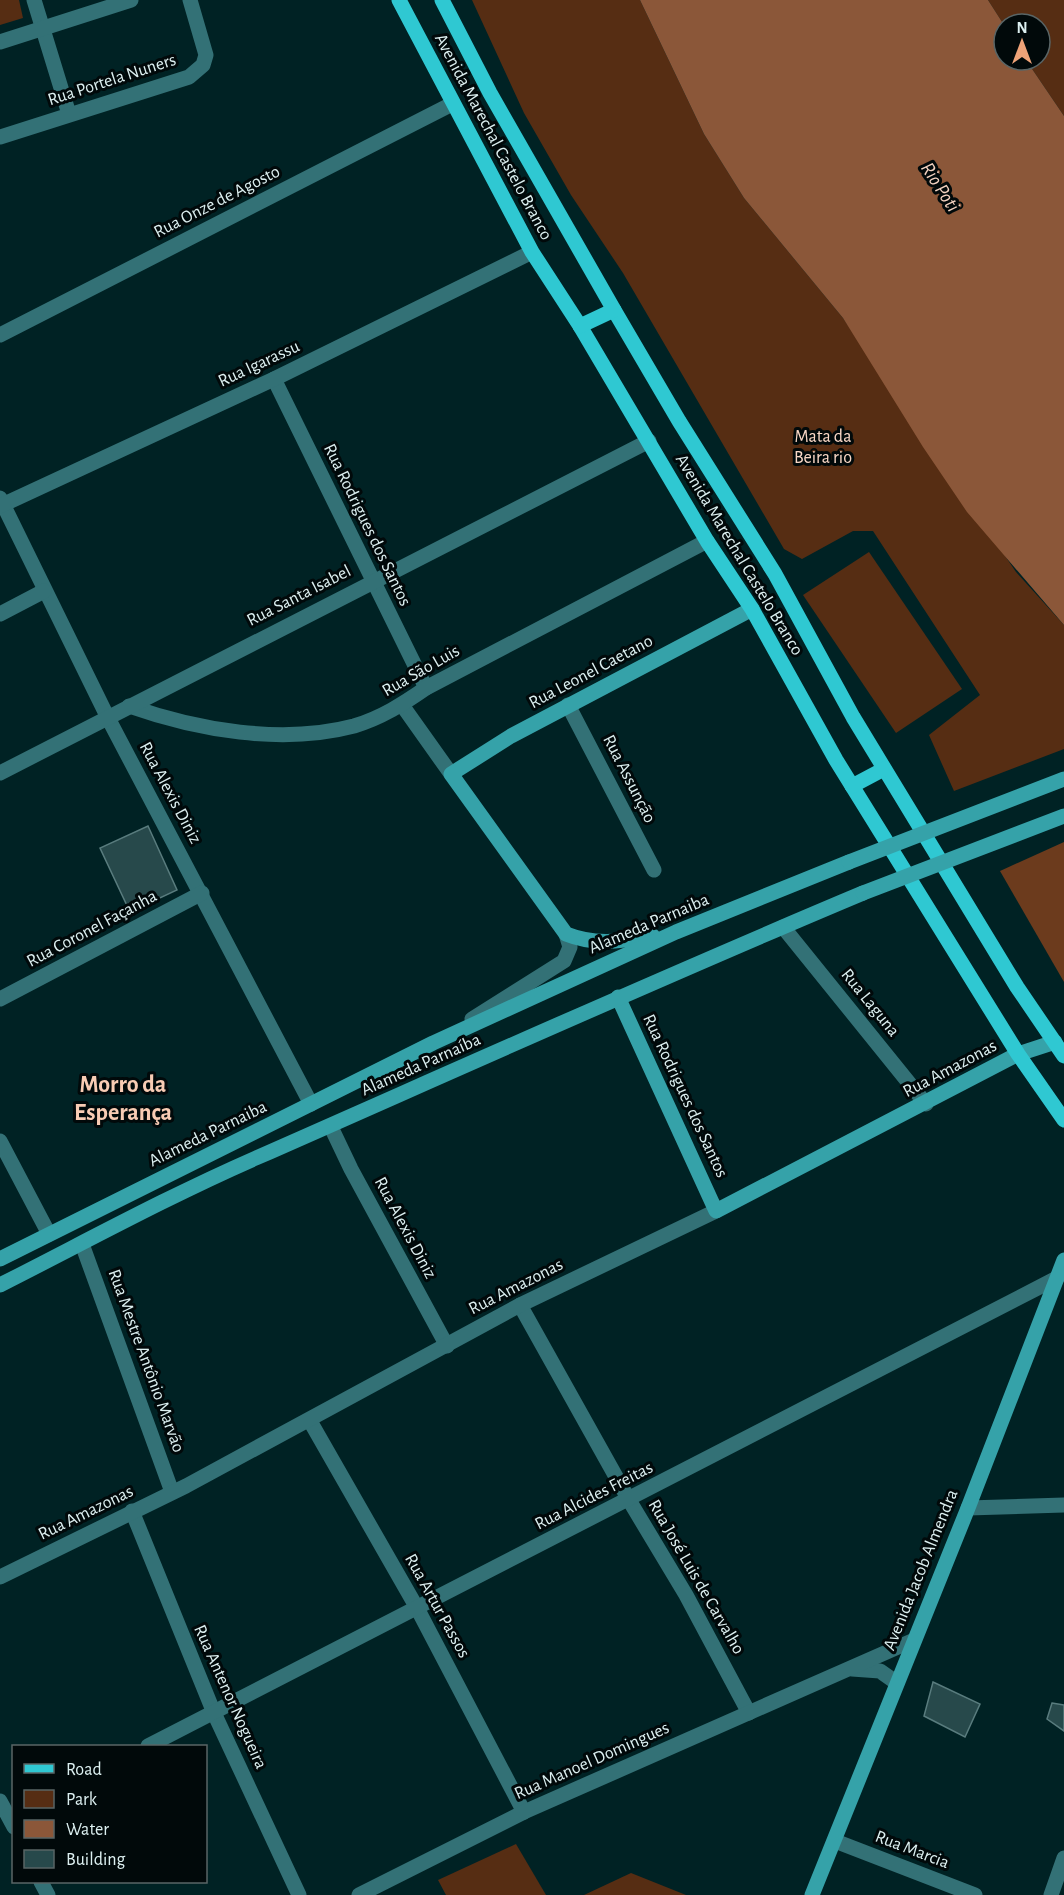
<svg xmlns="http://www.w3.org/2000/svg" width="1064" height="1895" font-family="'Alegreya Sans',sans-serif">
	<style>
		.green { fill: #562d13 }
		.forest { fill: #6c3b1d }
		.water { fill: #8b5739 }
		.building { fill: #27494b; stroke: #597c7e; stroke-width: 1.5 }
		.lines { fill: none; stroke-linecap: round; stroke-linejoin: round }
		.street { stroke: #337176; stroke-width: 15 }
		.secondary { stroke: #35a2a9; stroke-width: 15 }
		.primary { stroke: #2fc8d2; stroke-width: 15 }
		.secondary-bridge { stroke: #35a2a9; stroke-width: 15 }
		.labels { text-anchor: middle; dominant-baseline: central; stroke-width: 6; stroke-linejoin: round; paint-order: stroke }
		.street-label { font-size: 18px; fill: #ddf0f1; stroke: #01090a }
		.park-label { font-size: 18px; fill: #fad8c6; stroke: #01090a }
		.water-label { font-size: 20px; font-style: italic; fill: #f5d4c2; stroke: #01090a }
		.district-label { font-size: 24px; font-weight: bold; fill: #f8ccb4; stroke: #01090a }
	</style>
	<rect width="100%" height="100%" fill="#002224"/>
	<g class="green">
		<polygon points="0,0 19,0 23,18 0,25"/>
		<polygon points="472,0 640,0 704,134 744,198 843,318 1016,572 1064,625 1064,749 954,791 929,735 980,695 873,531 853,531 802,559 784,549 623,273 571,195 524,113"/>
		<polygon points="988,0 1064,0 1064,116 1026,60 1040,60 1040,24 1004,25"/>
		<polygon points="869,552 962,689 896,733 803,595"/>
		<polygon points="516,1844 546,1895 446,1895 438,1880"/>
		<polygon points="631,1873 686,1895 584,1895"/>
	</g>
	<polygon class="forest" points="1064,842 1064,982 1000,871"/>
	<polygon class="water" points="640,0 988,0 1004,25 1004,60 1026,60 1064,116 1064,625 967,512 923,447 843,318 744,198 704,134"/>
	<g class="building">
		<polygon points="148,826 177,890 130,912 100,848"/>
		<polygon points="933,1682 980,1704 965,1737 924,1716"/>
		<polygon points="1052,1703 1064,1705 1064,1731 1047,1719"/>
	</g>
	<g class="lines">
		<g class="street">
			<polyline points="34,0 69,114"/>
			<polyline points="0,42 131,0"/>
			<polyline points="0,137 189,77 203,65 206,55 190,0"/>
			<polyline points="0,335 452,104"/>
			<polyline points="274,379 426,688"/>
			<polyline points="0,498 108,718 311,1104"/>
			<polyline points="0,506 274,379 532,252"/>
			<polyline points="0,614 44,591"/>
			<polyline points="402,705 451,774"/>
			<polyline points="568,705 654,870"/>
			<path d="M129,706c68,24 153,39 225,20 27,-8 49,-22 72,-38l281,-147"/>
			<polyline points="0,773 649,441"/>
			<polyline points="783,927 926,1104"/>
			<polyline points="0,999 202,893"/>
			<polyline points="472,1019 564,961 570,947 566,934"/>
			<polyline points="331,1127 351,1169 447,1346"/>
			<polyline points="0,1141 49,1234"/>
			<polyline points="82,1244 172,1492"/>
			<polyline points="520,1305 629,1500 686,1595 749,1713"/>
			<polyline points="310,1421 417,1608 524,1812"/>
			<polyline points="968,1508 1064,1505"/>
			<polyline points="132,1511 214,1713 299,1895"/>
			<polyline points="0,1577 186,1486 520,1305 716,1211"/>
			<polyline points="852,1669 880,1671 897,1683"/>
			<polyline points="148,1746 1057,1278"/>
			<polyline points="0,1801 14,1827"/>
			<polyline points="835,1841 975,1895"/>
			<polyline points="41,1882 48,1895"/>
			<polyline points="359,1895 524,1812 914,1640"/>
			<polyline points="1051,1895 1064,1858"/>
		</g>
		<g class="secondary">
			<path d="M653,936c-31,5 -57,10 -87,-2l-115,-160 60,-38 241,-127"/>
			<polyline points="618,997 716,1211 1018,1054 1055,1042"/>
			<polyline points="0,1259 433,1043 676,932 849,862"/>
			<path d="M0,1285c85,-43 169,-89 256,-127 202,-89 404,-180 607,-265"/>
			<polyline points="812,1895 968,1508 1064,1260"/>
		</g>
		<g class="primary">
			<polyline points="399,0 532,252 580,326 707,541 752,609 836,760 1018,1054 1064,1120"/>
			<polyline points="442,0 490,93 614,310 679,421 775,574 853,717 1017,987 1064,1056"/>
			<polyline points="580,326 614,310"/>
			<polyline points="852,786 884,769"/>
		</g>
		<g class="secondary-bridge">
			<polyline points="849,862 1064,779"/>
			<polyline points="863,893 1064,816"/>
		</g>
	</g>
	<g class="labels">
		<g class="street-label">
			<text transform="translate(112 80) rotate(-18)">Rua Portela Nuners</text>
			<text transform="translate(493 137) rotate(62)">Avenida Marechal Castelo Branco</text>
			<text transform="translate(217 202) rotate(-27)">Rua Onze de Agosto</text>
			<text transform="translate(259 364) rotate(-25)">Rua Igarassu</text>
			<text transform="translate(367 525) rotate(64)">Rua Rodrigues dos Santos</text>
			<text transform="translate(739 555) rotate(59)">Avenida Marechal Castelo Branco</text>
			<text transform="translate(299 596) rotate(-27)">Rua Santa Isabel</text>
			<text transform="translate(421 671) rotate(-30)">Rua São Luis</text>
			<text transform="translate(591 672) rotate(-28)">Rua Leonel Caetano</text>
			<text transform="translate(629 779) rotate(63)">Rua Assunção</text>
			<text transform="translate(170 793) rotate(62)">Rua Alexis Diniz</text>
			<text transform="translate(649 924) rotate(-23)">Alameda Parnaiba</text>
			<text transform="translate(92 929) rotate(-28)">Rua Coronel Façanha</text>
			<text transform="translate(870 1003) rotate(51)">Rua Laguna</text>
			<text transform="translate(421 1065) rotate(-24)">Alameda Parnaíba</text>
			<text transform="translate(950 1069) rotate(-28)">Rua Amazonas</text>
			<text transform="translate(685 1096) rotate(65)">Rua Rodrigues dos Santos</text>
			<text transform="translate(208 1134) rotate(-26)">Alameda Parnaiba</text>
			<text transform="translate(405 1228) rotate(62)">Rua Alexis Diniz</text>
			<text transform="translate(516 1287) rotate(-27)">Rua Amazonas</text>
			<text transform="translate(146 1361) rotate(70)">Rua Mestre Antônio Marvão</text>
			<text transform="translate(594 1496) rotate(-27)">Rua Alcides Freitas</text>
			<text transform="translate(86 1513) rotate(-26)">Rua Amazonas</text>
			<text transform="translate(921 1570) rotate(-68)">Avenida Jacob Almendra</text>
			<text transform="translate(696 1577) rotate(60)">Rua José Luis de Carvalho</text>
			<text transform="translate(437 1606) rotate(61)">Rua Artur Passos</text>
			<text transform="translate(230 1697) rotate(66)">Rua Antenor Nogueira</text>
			<text transform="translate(592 1761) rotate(-24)">Rua Manoel Domingues</text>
			<text transform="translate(912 1850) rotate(21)">Rua Marcia</text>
		</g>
		<g class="park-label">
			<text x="823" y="437">Mata da<tspan x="823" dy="21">Beira rio</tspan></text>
		</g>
		<g class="water-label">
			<text transform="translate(940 187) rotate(57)">Rio Poti</text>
		</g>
		<g class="district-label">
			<text x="123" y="1085">Morro da<tspan x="123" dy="28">Esperança</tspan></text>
		</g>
	</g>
	<rect x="12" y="1745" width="195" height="138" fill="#01090a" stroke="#596566" stroke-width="1.5"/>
	<rect x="24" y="1764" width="30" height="9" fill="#2fc8d2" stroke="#596566" stroke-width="1.5"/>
	<text x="66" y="1775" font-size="18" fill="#ddf0f1">Road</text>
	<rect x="24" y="1790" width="30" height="18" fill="#562d13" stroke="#596566" stroke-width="1.5"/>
	<text x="66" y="1805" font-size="18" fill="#ddf0f1">Park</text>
	<rect x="24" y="1820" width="30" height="18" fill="#8b5739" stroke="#596566" stroke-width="1.5"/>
	<text x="66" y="1835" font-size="18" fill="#ddf0f1">Water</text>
	<rect x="24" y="1850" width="30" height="18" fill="#27494b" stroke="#596566" stroke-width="1.5"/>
	<text x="66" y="1865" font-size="18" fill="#ddf0f1">Building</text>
	<g transform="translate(1022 42)"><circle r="28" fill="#01090a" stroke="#596566" stroke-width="1.5"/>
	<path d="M0-4.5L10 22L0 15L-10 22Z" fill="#efa378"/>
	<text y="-9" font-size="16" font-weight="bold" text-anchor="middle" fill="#ddf0f1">N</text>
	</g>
</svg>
